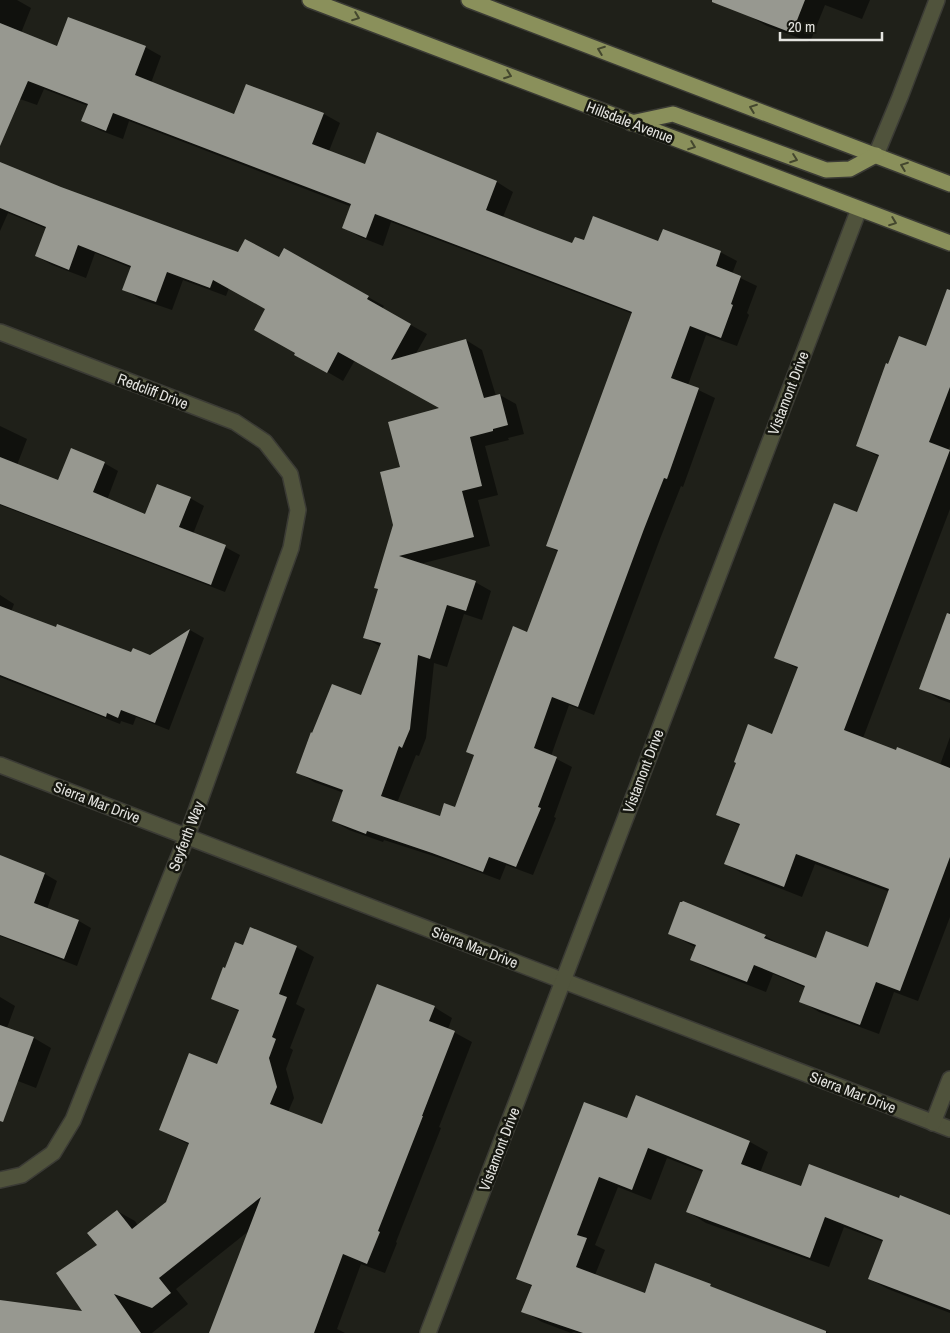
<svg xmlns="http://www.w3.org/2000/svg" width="950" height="1333" font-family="'Archivo Narrow',sans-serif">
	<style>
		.shadow { fill: #0007 }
		.building { fill: #979890 }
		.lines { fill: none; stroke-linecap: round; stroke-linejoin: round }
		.minor-casing { stroke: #3b3b35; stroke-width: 18 }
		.trunk-casing { stroke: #3b3b35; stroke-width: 18 }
		.minor { stroke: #50533c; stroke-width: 15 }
		.trunk { stroke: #8a905b; stroke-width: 15 }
		.oneway { stroke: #44472e }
		.labels { text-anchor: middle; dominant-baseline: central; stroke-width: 5; stroke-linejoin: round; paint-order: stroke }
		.street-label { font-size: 15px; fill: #e4e4e0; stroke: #161710 }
	</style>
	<rect width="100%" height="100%" fill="#1f2019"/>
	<g class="shadow">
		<polygon points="0,0 17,0 31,8 21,33 57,47 145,47 161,56 151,83 235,116 291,101 324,114 340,123 329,151 365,165 464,170 497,182 513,192 503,217 573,245 584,242 659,243 720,252 737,261 732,274 757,286 747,313 749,315 737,346 706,335 688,385 715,398 683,487 681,486 660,539 594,715 569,705 551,756 572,767 554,817 556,818 533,875 506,865 500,880 449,861 384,840 383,842 349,830 333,821 344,793 314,782 297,772 362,697 381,647 364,637 379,590 375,587 394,525 402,468 441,408 355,360 343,381 312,363 267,309 229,288 226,296 183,280 172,310 140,299 124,289 131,268 95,253 86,278 52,265 36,256 47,229 8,213 0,231 0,163 61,188 239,253 280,259 368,297 384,306 382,309 427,334 415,355 466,340 482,350 496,396 500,395 516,404 524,434 508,438 509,440 485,446 498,495 478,500 490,546 420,564 475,582 491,591 482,620 464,614 447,667 434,663 426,738 419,756 416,755 397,803 440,817 456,809 475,756 468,752 528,633 558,552 547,545 633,314 391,222 383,246 360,237 344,228 352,207 129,121 123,139 99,130 83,121 88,106 44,89 37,105 0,92"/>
		<polygon points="745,0 870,0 862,19 825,5 810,42 767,26 749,16"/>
		<polygon points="950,340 950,446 948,451 950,452 950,509 863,738 896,752 940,765 950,737 950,917 918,1001 894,992 879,1034 819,1012 801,1001 806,988 773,974 766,992 710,970 692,960 697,948 670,934 765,936 783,946 817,959 869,949 890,892 815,864 802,897 744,874 725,864 740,826 718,814 773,735 798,669 775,657 857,514 879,457 857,445 927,348"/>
		<polygon points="0,426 27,439 17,465 59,481 104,463 118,471 107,500 146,515 190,498 204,506 193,534 225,547 240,555 225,592 0,505"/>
		<polygon points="0,595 14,604 11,612 132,654 150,656 190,630 204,638 169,730 136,717 133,725 121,721 120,724 0,677"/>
		<polygon points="950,611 950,703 939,699 921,688"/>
		<polygon points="0,856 45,874 57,881 47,909 79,921 91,928 77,966 0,936"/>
		<polygon points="244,946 296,947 314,957 296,1004 305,1009 290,1048 293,1050 286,1069 294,1098 288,1112 323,1125 434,1007 452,1018 448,1029 472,1042 439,1127 441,1128 396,1242 397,1243 385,1273 361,1264 337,1329 345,1333 217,1333 250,1230 176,1289 188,1304 152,1333 0,1333 0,1302 84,1312 99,1245 117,1211 135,1221 138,1226 167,1203 190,1145 160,1130 218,1066 240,1012 212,998 226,970"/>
		<polygon points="0,997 15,1006 7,1028 34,1038 51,1048 36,1088 0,1074"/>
		<polygon points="627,1119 750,1142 768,1152 760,1173 802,1188 900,1200 950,1215 950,1313 888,1289 869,1279 884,1242 844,1227 829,1267 706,1223 688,1212 703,1172 667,1158 651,1200 618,1187 595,1245 605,1250 595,1275 646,1295 656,1265 829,1333 577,1333 574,1332 571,1333 542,1322 523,1311 533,1287 518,1278"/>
	</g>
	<g class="building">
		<polygon points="712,0 805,0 792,33 712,2"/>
		<polygon points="68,17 146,46 135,75 175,91 234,114 246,84 324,113 312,144 365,164 377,132 497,181 486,210 540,231 572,243 575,237 584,240 593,216 658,241 663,229 721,251 716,266 741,276 731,304 733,305 721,338 690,326 671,378 699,388 667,479 664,478 644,529 578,707 552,697 534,748 557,757 538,807 541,808 516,867 489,857 483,872 432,853 367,831 366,834 332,821 343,790 296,773 311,732 312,733 332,684 361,695 381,643 363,638 378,589 374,588 393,525 380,472 400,467 388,422 439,408 338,352 327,373 294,355 295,353 254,330 265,309 213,280 210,288 167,272 156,302 122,290 131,266 78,245 69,270 35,256 46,227 0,208 0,162 61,187 238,252 245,239 279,257 284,248 369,296 367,299 411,324 391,360 466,339 484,398 500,394 508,425 493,429 493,431 470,437 482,486 462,491 474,537 399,556 476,581 466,611 447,605 430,659 418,655 410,729 402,748 399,746 381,796 440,816 444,803 455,807 474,755 466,752 513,626 527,632 558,550 546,546 632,312 375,214 366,238 342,228 351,204 113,113 106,131 81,121 88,104 28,81 0,146 0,23 57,46"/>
		<polygon points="947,289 950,290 950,387 929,442 950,450 844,730 896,750 897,747 950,768 950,857 900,991 876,982 860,1025 799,1002 805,986 754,965 747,982 690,960 696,945 668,934 680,902 682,902 683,901 766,935 764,938 816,958 826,931 868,947 889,889 796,854 784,887 724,864 740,824 716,815 736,763 734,762 748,724 772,734 798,667 774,658 834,503 857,512 879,455 856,446 886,363 888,364 899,336 926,346"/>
		<polygon points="71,448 105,462 93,492 145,514 157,484 191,497 179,527 226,545 211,585 0,504 0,457 58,480"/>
		<polygon points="0,606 56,627 57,624 131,652 133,648 150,655 190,629 155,723 121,710 118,718 107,713 106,717 0,675"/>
		<polygon points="947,613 950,614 950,700 919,689"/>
		<polygon points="0,855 45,873 34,903 79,920 64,959 0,935"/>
		<polygon points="250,927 297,946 279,994 287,997 272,1037 276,1039 269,1058 277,1087 270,1104 322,1124 377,984 435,1006 429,1021 455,1031 422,1116 423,1116 378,1231 380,1232 367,1264 343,1254 314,1333 209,1333 261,1197 159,1278 171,1293 152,1308 114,1294 141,1333 0,1333 0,1300 82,1311 56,1273 97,1245 87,1233 117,1210 132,1229 166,1202 189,1143 159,1130 189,1053 217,1064 239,1010 211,999 223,967 225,968 235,942 243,945"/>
		<polygon points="0,1025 34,1037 3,1122 0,1121"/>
		<polygon points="636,1095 750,1141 741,1164 801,1186 809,1164 899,1198 900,1195 950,1215 950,1310 868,1279 883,1240 825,1217 810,1258 686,1212 703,1170 648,1148 632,1190 599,1177 577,1235 587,1238 576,1267 645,1293 655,1263 711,1284 710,1286 826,1331 826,1333 583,1333 521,1312 532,1285 516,1279 584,1102 627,1118"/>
	</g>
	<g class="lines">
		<defs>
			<g id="minor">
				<polyline points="876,155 900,97 937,0"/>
				<polyline points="0,332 235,422 265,442 290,474 298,510 291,548 187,836 73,1120 53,1153 22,1175 0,1180"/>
				<polyline points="0,765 950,1129"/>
				<polyline points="933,1123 950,1079"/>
				<polyline points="428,1333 859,209"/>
			</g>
			<g id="trunk">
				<polyline points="310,0 950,243"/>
				<polyline points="469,0 950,184"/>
				<polyline points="631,123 673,114 826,170 850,169 876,155"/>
			</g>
		</defs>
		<use href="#minor" class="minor-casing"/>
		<use href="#trunk" class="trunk-casing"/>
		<use href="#minor" class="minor"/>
		<use href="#trunk" class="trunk"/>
	</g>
	<defs><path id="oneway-chevron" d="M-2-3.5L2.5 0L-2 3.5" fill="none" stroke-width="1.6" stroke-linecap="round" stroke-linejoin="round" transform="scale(1.25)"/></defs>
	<g class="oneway">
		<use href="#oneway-chevron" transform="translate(356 17) rotate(21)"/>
		<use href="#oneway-chevron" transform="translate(601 50) rotate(-159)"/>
		<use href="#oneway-chevron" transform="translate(508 75) rotate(21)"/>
		<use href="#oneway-chevron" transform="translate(753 108) rotate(-159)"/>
		<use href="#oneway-chevron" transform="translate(692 146) rotate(21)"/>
		<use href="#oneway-chevron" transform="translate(794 159) rotate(20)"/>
		<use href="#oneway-chevron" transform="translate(904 166) rotate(-159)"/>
		<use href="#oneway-chevron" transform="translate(893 222) rotate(21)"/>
	</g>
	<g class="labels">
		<g class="street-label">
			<text transform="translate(630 122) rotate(21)">Hillsdale Avenue</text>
			<text transform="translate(153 391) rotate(21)">Redcliff Drive</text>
			<text transform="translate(788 393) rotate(-69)">Vistamont Drive</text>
			<text transform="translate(643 771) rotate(-69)">Vistamont Drive</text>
			<text transform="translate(97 802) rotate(21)">Sierra Mar Drive</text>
			<text transform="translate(186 836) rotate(-69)">Seyferth Way</text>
			<text transform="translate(475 947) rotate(21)">Sierra Mar Drive</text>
			<text transform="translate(853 1092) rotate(21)">Sierra Mar Drive</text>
			<text transform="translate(499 1149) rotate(-69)">Vistamont Drive</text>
		</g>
	</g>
	<path d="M780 32v8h102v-8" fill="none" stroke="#e4e4e0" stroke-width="2.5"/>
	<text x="788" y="32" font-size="15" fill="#e4e4e0" stroke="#161710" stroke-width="4" paint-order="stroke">20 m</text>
</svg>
